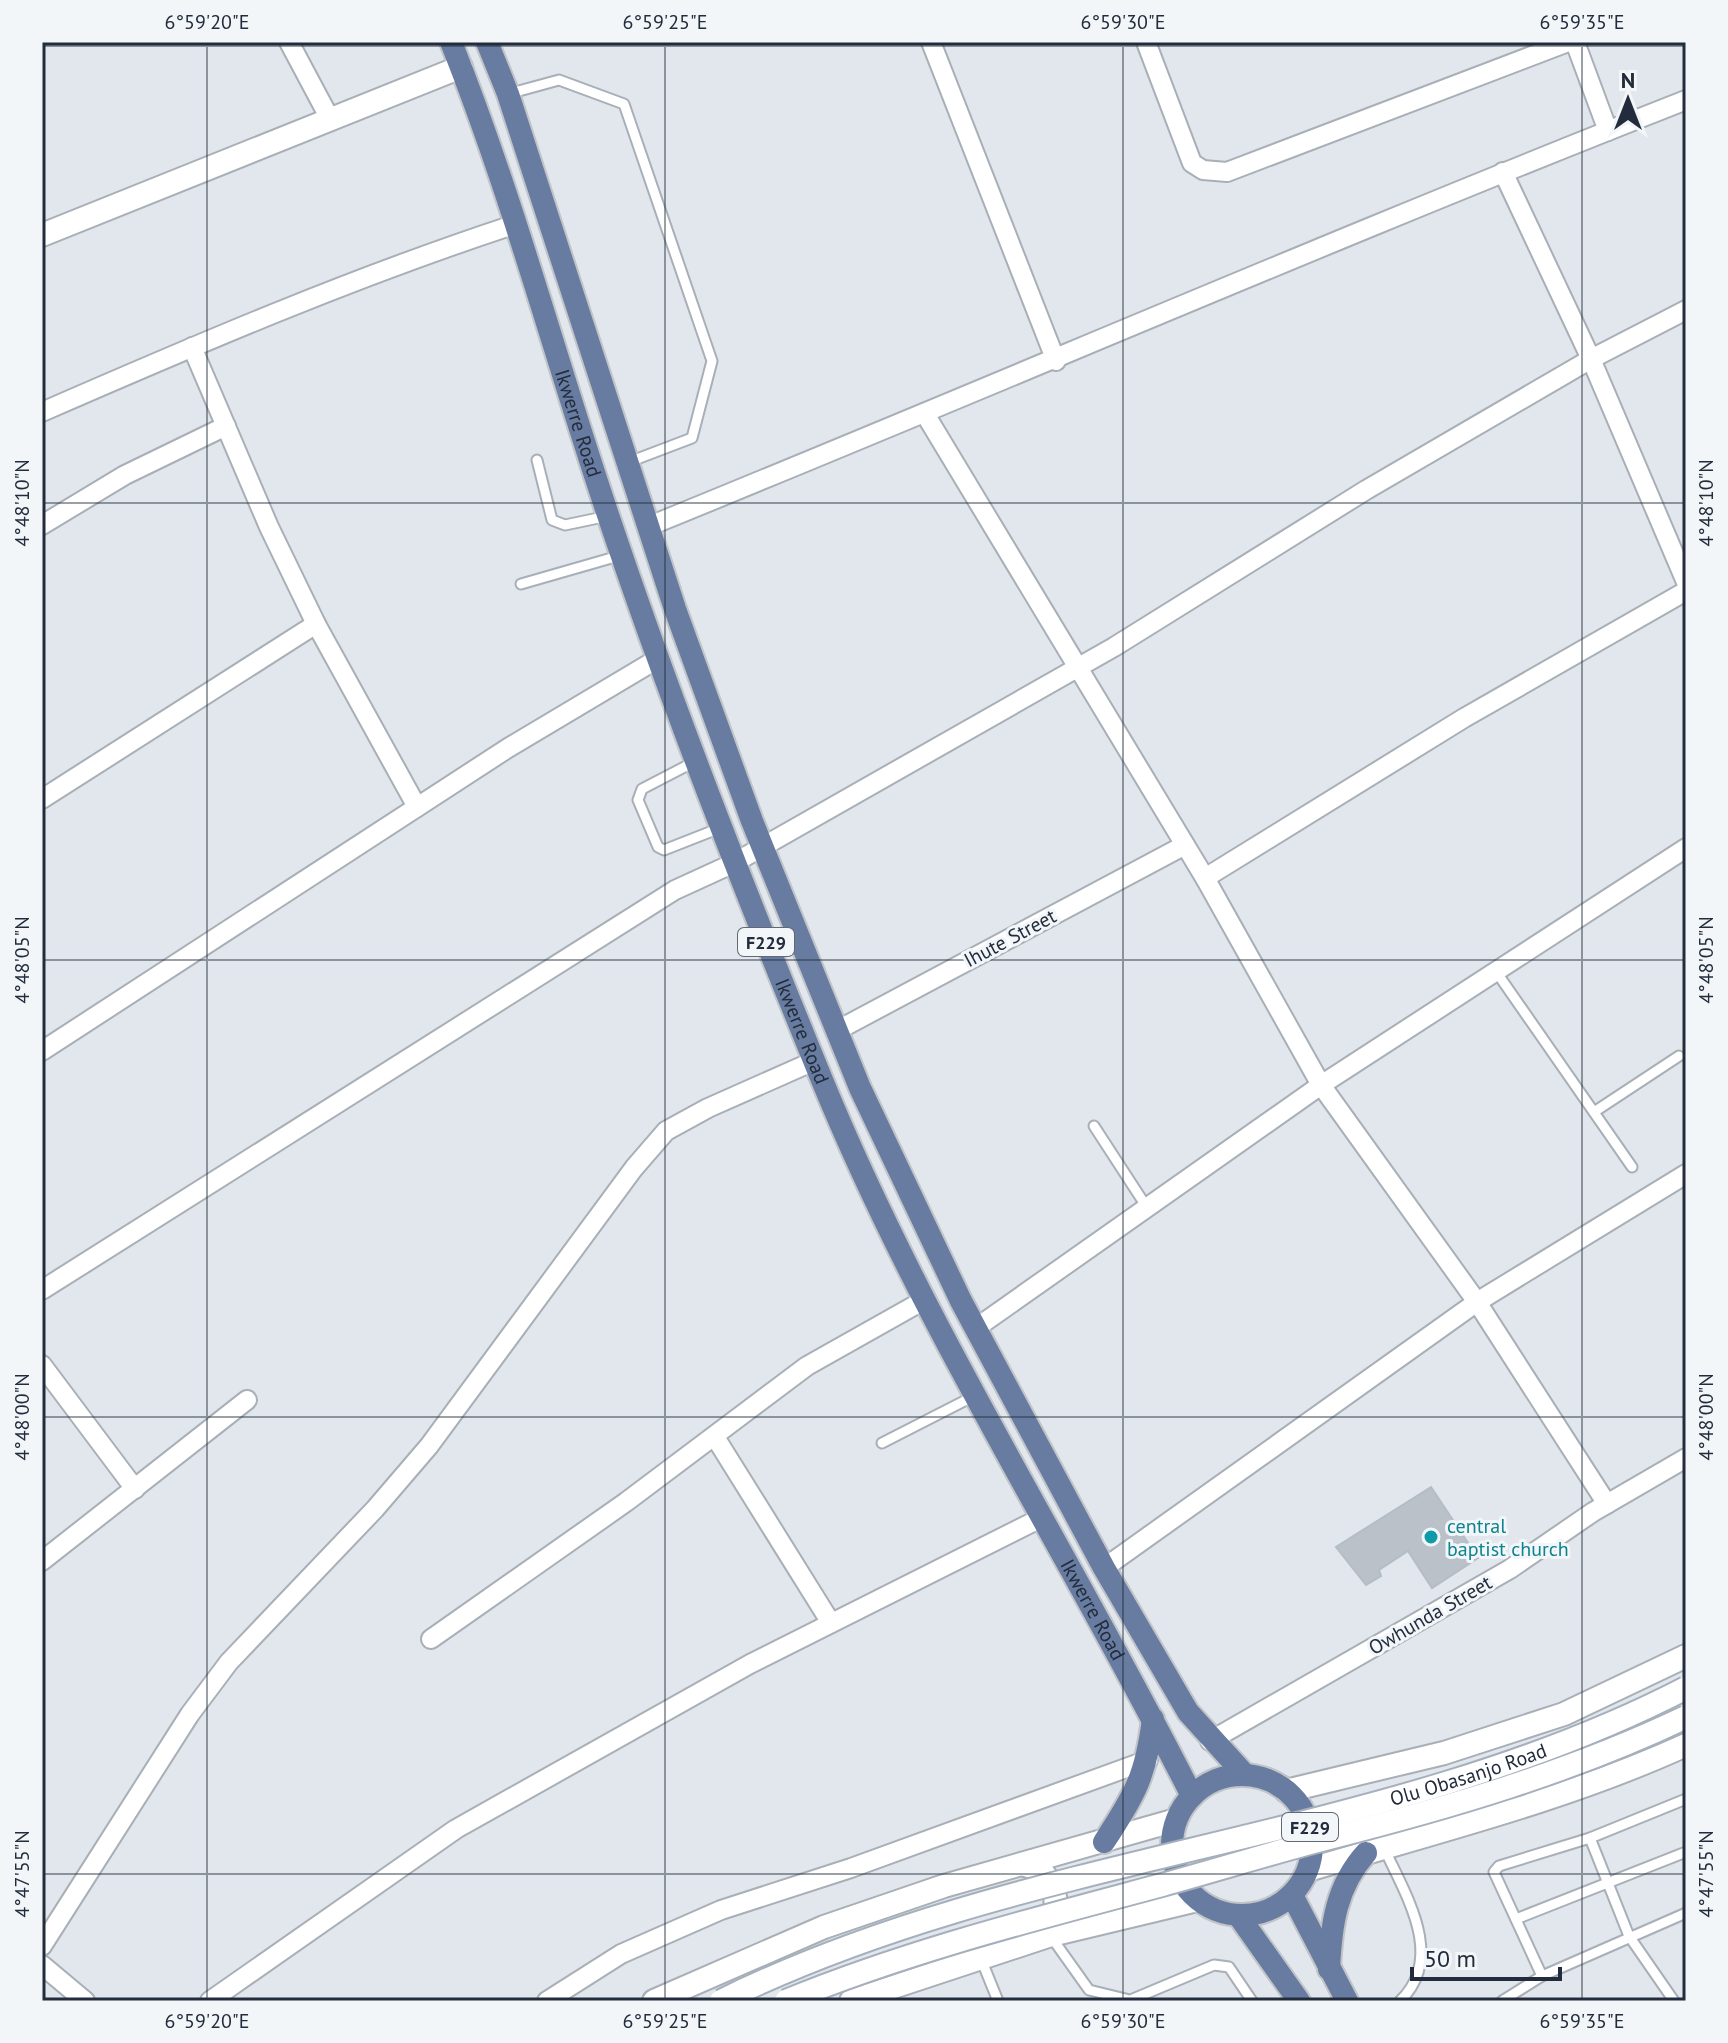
<svg xmlns="http://www.w3.org/2000/svg" width="1728" height="2043" font-family="'PT Sans',sans-serif">
	<style>
		.building { fill: #bac1c9; stroke: #b4bdc5; stroke-width: 2 }
		.lines { fill: none; stroke-linecap: round; stroke-linejoin: round }
		.service-casing { stroke: #a8afb7; stroke-width: 13 }
		.minor-casing { stroke: #a8afb7; stroke-width: 22 }
		.tertiary-casing { stroke: #a8afb7; stroke-width: 26 }
		.primary-casing { stroke: #c1c4c8; stroke-width: 26 }
		.service { stroke: #fff; stroke-width: 9 }
		.minor { stroke: #fff; stroke-width: 18 }
		.tertiary { stroke: #fff; stroke-width: 22 }
		.primary { stroke: #677ca0; stroke-width: 22 }
		.secondary-bridge-casing { stroke: #a6b0bd; stroke-width: 26; stroke-linecap: butt }
		.secondary-bridge { stroke: #fff; stroke-width: 22 }
		.ticks { fill: none; stroke: #222c3c; stroke-width: 2; stroke-opacity: 0.45 }
		.culture-dot { fill: #0f9aa8; stroke: #f2f6f8; stroke-width: 3 }
		.labels { text-anchor: middle; dominant-baseline: central; stroke-width: 6; stroke-linejoin: round; paint-order: stroke }
		.shield { fill: #f2f6f8; stroke: #606974; stroke-width: 2 }
		.shield-label { font-size: 18px; font-weight: bold; fill: #222c3c }
		.street-label { font-size: 20px; fill: #222c3c; stroke: #f2f6f8 }
		.culture-label { font-size: 20px; fill: #0d838f; stroke: #f2f6f8; text-anchor: start }
		.neatline { fill: none; stroke: #222c3c; stroke-width: 3 }
		.ticks-label { font-size: 20px; text-anchor: middle; fill: #222c3c }
	</style>
	<rect width="100%" height="100%" fill="#e1e7ec"/>
	<polygon class="building" points="1431,1487 1478,1558 1432,1588 1408,1551 1379,1570 1381,1576 1366,1585 1336,1547"/>
	<g class="lines">
		<defs>
			<g id="service">
				<polyline points="508,94 559,80 624,104 712,361 692,438 629,462"/>
				<polyline points="537,460 552,520 565,525 608,516"/>
				<polyline points="521,584 622,555"/>
				<polyline points="694,762 642,789 638,800 658,847 664,850 720,828"/>
				<polyline points="1495,970 1632,1167"/>
				<polyline points="1594,1112 1679,1056"/>
				<polyline points="1094,1126 1146,1206"/>
				<polyline points="882,1443 976,1395"/>
				<polyline points="1590,1838 1629,1936 1674,2001"/>
				<path d="M1384,1848c21,46 62,109 16,153"/>
				<polyline points="1516,1919 1686,1852"/>
				<polyline points="1052,1938 1089,1990 1134,2001"/>
				<polyline points="981,1959 998,2001"/>
				<polyline points="1542,1976 1494,1872 1499,1866 1590,1838 1686,1799"/>
				<polyline points="1133,1999 1214,1965 1229,1967 1252,2001"/>
				<polyline points="1502,2001 1542,1976 1686,1913"/>
			</g>
			<g id="minor">
				<polyline points="289,42 330,119"/>
				<polyline points="931,42 1056,361"/>
				<polyline points="1146,42 1192,163 1203,170 1227,172 1568,42"/>
				<polyline points="1575,42 1608,131"/>
				<polyline points="1503,172 1591,359 1686,582"/>
				<polyline points="192,347 269,527 316,624 417,807"/>
				<path d="M42,412c156,-68 312,-135 474,-188"/>
				<polyline points="925,414 1205,878 1321,1085 1477,1302 1607,1504"/>
				<polyline points="42,525 125,475 226,426"/>
				<path d="M647,527c347,-141 690,-290 1039,-427"/>
				<polyline points="42,799 316,624"/>
				<polyline points="1205,878 1464,718 1686,591"/>
				<polyline points="836,1031 1185,845"/>
				<polyline points="42,1051 508,748 659,658"/>
				<polyline points="42,1290 675,890 734,863 1114,647 1366,490 1591,359 1686,310"/>
				<polyline points="976,1328 1321,1085 1686,848"/>
				<polyline points="42,1365 135,1489"/>
				<polyline points="715,1437 831,1623"/>
				<polyline points="42,1561 247,1400"/>
				<polyline points="1104,1568 1477,1302 1686,1174"/>
				<polyline points="431,1639 626,1502 807,1366 926,1299"/>
				<polyline points="1210,1741 1510,1569 1593,1512 1686,1458"/>
				<polyline points="42,1946 190,1714 229,1662 375,1509 429,1446 634,1168 666,1131 708,1108 814,1061"/>
				<polyline points="42,1965 85,2001"/>
				<polyline points="210,2001 456,1829 750,1664 1043,1517"/>
				<polyline points="547,2001 621,1954 721,1910 851,1868 1148,1760"/>
			</g>
			<g id="tertiary">
				<polyline points="42,235 461,67"/>
				<polyline points="1286,1791 1444,1753 1564,1714 1686,1656"/>
				<path d="M1022,1864l19,6c16,19 20,36 6,58"/>
				<path d="M1308,1870c127,-38 257,-70 378,-125"/>
				<polyline points="654,2001 824,1927 944,1886 1176,1820"/>
				<polyline points="851,2001 1051,1935 1197,1900"/>
			</g>
			<g id="primary">
				<path id="s1" d="M451,42c62,155 104,316 157,473 64,191 138,379 214,565 102,249 249,476 370,716"/>
				<polyline points="487,42 508,94 675,609 752,821 860,1088 961,1301 1104,1568 1188,1712 1245,1775"/>
				<circle cx="1242" cy="1845" r="70"/>
				<path d="M1104,1842c31,-47 42,-67 49,-123"/>
				<polyline points="1292,1895 1347,2001"/>
				<polyline points="1238,1915 1299,2001"/>
				<path d="M1329,1969c2,-43 7,-83 37,-116"/>
			</g>
		</defs>
		<use href="#service" class="service-casing"/>
		<use href="#minor" class="minor-casing"/>
		<use href="#tertiary" class="tertiary-casing"/>
		<use href="#primary" class="primary-casing"/>
		<use href="#service" class="service"/>
		<use href="#minor" class="minor"/>
		<use href="#tertiary" class="tertiary"/>
		<use href="#primary" class="primary"/>
		<defs>
			<g id="secondary-bridge">
				<path id="s2" d="M721,2001c305,-151 664,-157 965,-313"/>
				<path d="M786,2001c122,-50 249,-82 376,-116 55,-15 109,-32 163,-46 123,-31 246,-67 361,-122"/>
			</g>
		</defs>
		<use href="#secondary-bridge" class="secondary-bridge-casing"/>
		<use href="#secondary-bridge" class="secondary-bridge"/>
	</g>
	<path class="ticks" d="M207,42v1959M665,42v1959M1123,42v1959M1582,42v1959M42,46h1644M42,503h1644M42,960h1644M42,1417h1644M42,1874h1644"/>
	<circle class="culture-dot" cx="1431" cy="1537" r="8"/>
	<g class="labels">
		<g class="shield">
			<rect x="738" y="928" width="56" height="28" rx="6"/>
			<rect x="1282" y="1813" width="56" height="28" rx="6"/>
		</g>
		<g class="shield-label">
			<text x="766" y="942">F229</text>
			<text x="1310" y="1827">F229</text>
		</g>
		<g class="street-label">
			<text stroke="none"><textPath href="#s1" startOffset="402">Ikwerre Road</textPath></text>
			<text transform="translate(1010 938) rotate(-28)">Ihute Street</text>
			<text stroke="none"><textPath href="#s1" startOffset="1050">Ikwerre Road</textPath></text>
			<text stroke="none"><textPath href="#s1" startOffset="1698">Ikwerre Road</textPath></text>
			<text transform="translate(1430 1615) rotate(-30)">Owhunda Street</text>
			<text stroke="none"><textPath href="#s2" startOffset="782">Olu Obasanjo Road</textPath></text>
		</g>
		<g class="culture-label">
			<text x="1447" y="1526">central<tspan x="1447" dy="23">baptist church</tspan></text>
		</g>
	</g>
	<rect width="1728" height="2043" fill="none" stroke="#f2f6f8" stroke-width="88"/>
	<g transform="translate(1628 100)" stroke="#f2f6f8" stroke-width="6" paint-order="stroke">
	<path d="M0-6L14 30L0 20L-14 30Z" fill="#222c3c"/>
	<text y="-12" font-size="22" font-weight="bold" text-anchor="middle" fill="#222c3c">N</text>
	</g>
	<path d="M1412 1967v12h148v-12" fill="none" stroke="#222c3c" stroke-width="4"/>
	<text x="1424" y="1967" font-size="24" fill="#222c3c" stroke="#f2f6f8" stroke-width="6" paint-order="stroke">50 m</text>
	<rect x="44" y="44" width="1640" height="1955" class="neatline"/>
	<g class="ticks-label">
		<text x="207" y="29">6°59'20"E</text>
		<text x="665" y="29">6°59'25"E</text>
		<text x="1123" y="29">6°59'30"E</text>
		<text x="1582" y="29">6°59'35"E</text>
		<text transform="translate(22 503) rotate(-90)" y="7">4°48'10"N</text>
		<text transform="translate(1706 503) rotate(-90)" y="7">4°48'10"N</text>
		<text transform="translate(22 960) rotate(-90)" y="7">4°48'05"N</text>
		<text transform="translate(1706 960) rotate(-90)" y="7">4°48'05"N</text>
		<text transform="translate(22 1417) rotate(-90)" y="7">4°48'00"N</text>
		<text transform="translate(1706 1417) rotate(-90)" y="7">4°48'00"N</text>
		<text transform="translate(22 1874) rotate(-90)" y="7">4°47'55"N</text>
		<text transform="translate(1706 1874) rotate(-90)" y="7">4°47'55"N</text>
		<text x="207" y="2028">6°59'20"E</text>
		<text x="665" y="2028">6°59'25"E</text>
		<text x="1123" y="2028">6°59'30"E</text>
		<text x="1582" y="2028">6°59'35"E</text>
	</g>
</svg>
